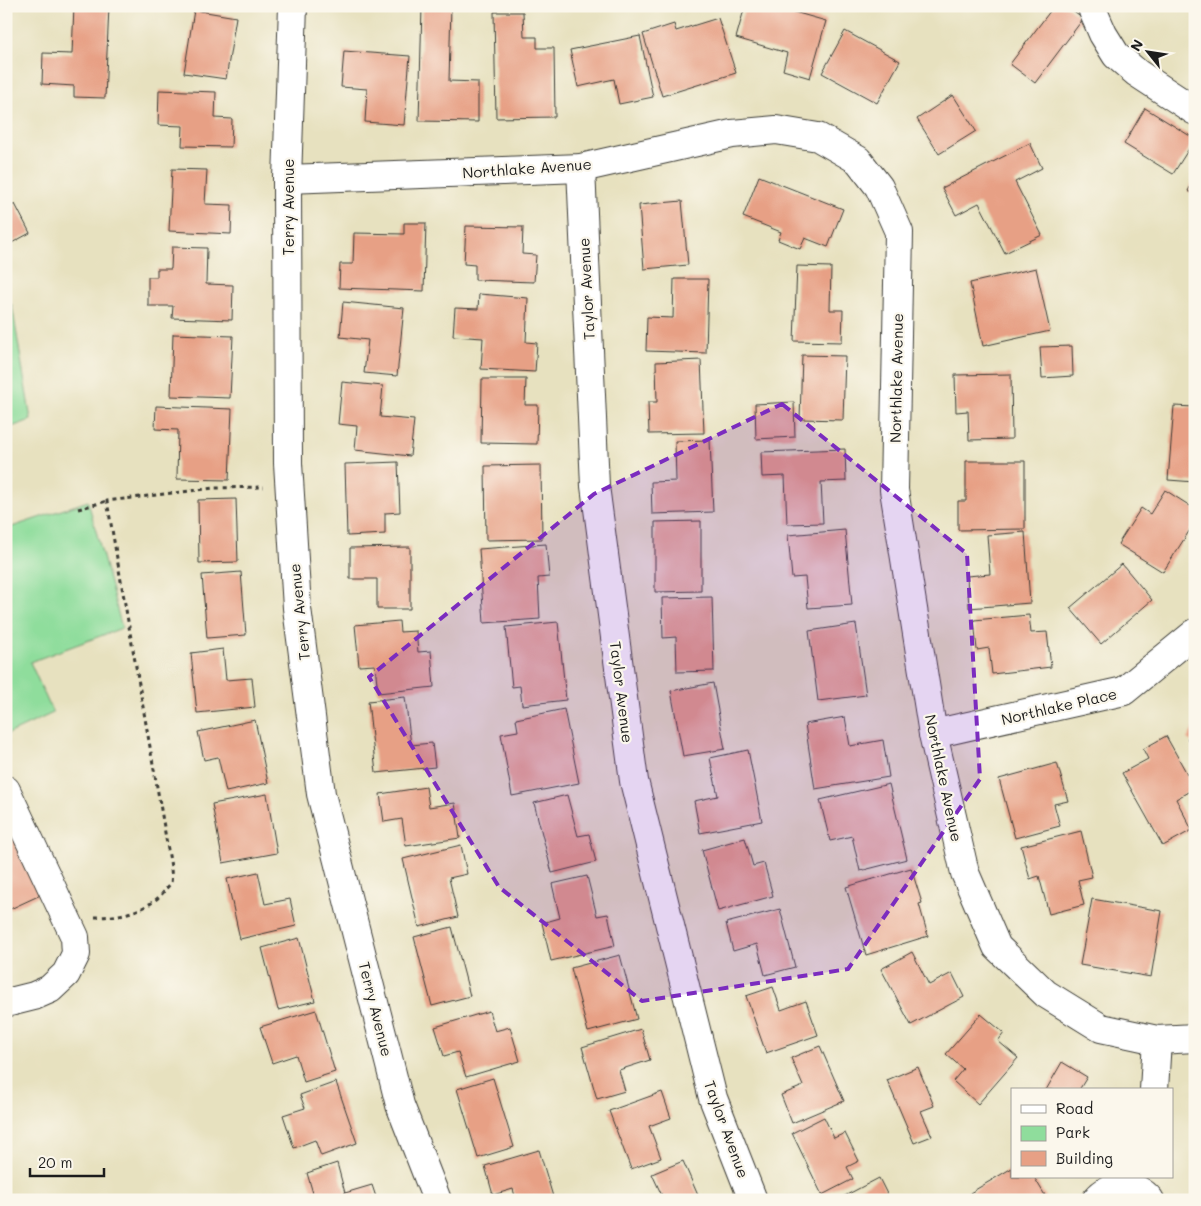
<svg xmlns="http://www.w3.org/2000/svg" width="1201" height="1206" font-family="Mali,sans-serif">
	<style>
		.green { fill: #8fdd9c; stroke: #567c5c }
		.building { fill: #e7a085 }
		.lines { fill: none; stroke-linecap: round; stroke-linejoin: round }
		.minor-casing { stroke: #3a3a34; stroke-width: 30 }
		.path { stroke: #3a3a34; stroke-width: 3; stroke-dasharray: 4 4; stroke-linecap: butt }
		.minor { stroke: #fff; stroke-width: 28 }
		.marked { fill: #7b2cbf; fill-opacity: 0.2; stroke: #7b2cbf; stroke-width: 4; stroke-dasharray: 10 6; stroke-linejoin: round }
		.labels { text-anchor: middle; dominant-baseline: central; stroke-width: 4.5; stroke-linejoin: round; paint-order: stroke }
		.street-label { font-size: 15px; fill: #1c1c1c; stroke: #fbf7ec }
	</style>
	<rect width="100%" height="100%" fill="#fbf7ec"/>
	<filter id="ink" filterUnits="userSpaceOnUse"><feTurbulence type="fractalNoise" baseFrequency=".02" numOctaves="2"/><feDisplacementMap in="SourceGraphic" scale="10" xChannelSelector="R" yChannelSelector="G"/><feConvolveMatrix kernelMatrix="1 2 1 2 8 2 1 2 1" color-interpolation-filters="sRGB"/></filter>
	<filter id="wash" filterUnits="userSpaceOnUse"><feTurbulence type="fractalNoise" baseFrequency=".0096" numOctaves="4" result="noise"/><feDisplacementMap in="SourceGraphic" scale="20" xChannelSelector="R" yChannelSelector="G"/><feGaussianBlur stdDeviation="1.12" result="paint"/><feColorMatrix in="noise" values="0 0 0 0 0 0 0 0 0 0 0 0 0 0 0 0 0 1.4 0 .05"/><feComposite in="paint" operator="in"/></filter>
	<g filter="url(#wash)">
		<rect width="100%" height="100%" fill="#e7e1bf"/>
		<g class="green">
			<polygon points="6,301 12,305 31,420 6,429"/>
			<polygon points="88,501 122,628 30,662 53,713 6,735 6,529"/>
		</g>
		<g id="blocks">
			<g class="building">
				<polygon points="74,6 109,6 105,98 74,97 74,86 42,84 43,53 72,54"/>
				<polygon points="422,6 451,6 449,81 478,82 478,122 419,121"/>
				<polygon points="745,6 773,6 826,21 810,78 783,70 787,53 736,38"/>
				<polygon points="1054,6 1066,6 1083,19 1035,83 1010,64"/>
				<polygon points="194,10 236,17 226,79 184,73"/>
				<polygon points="494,12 523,12 524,37 537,37 537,48 554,48 555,117 496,118"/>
				<polygon points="718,18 736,73 662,96 643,34 674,24 676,31"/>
				<polygon points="845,31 900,61 877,103 822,73"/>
				<polygon points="640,36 653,97 619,104 614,79 578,87 570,50"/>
				<polygon points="344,51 410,56 404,125 365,122 367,89 341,87"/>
				<polygon points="159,90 216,92 215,118 232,119 231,147 182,146 183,126 158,125"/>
				<polygon points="953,95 976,131 939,154 917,119"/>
				<polygon points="1145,108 1195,139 1173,174 1124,144"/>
				<polygon points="1030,143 1042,168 1015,182 1042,235 1005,253 979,203 956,215 942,188"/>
				<polygon points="172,169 207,170 205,204 232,205 231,234 169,231"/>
				<polygon points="759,176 843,209 828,247 805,238 800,249 778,240 781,232 743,217"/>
				<polygon points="1195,178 1195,195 1188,191"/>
				<polygon points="682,201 688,265 644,269 639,205"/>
				<polygon points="15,204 30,233 6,246 6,209"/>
				<polygon points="404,223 426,223 424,291 339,288 340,264 353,264 354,233 404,234"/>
				<polygon points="466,226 523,227 522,254 536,255 534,282 475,280 475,265 464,264"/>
				<polygon points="172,247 207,248 206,284 233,285 232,320 172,318 173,306 148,306 148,277 157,277 157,269 171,269"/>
				<polygon points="797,266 831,267 830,310 843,310 842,342 794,341"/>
				<polygon points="1036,268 1050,331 983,346 970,283"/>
				<polygon points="674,279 708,279 706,353 646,351 647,317 673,318"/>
				<polygon points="479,294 528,298 526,342 537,343 535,372 481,369 483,338 453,336 455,308 478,309"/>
				<polygon points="343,302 404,308 397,376 364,373 368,340 340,337"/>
				<polygon points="173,334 233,336 230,398 171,396"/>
				<polygon points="1072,346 1073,376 1042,378 1040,347"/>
				<polygon points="802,355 845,356 843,420 800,419"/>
				<polygon points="701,360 704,433 649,434 648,402 657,402 656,362"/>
				<polygon points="1011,374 1012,439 969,440 968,411 956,412 955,375"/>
				<polygon points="482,379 526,379 525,405 538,405 537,444 481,443"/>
				<polygon points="342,382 383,386 380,417 414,420 410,456 355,450 357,426 338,424"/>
				<polygon points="794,402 795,437 756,439 755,404"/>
				<polygon points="156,406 232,409 229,480 177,479 178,430 155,429"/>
				<polygon points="1174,406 1195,407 1195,482 1168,480"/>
				<polygon points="710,440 713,512 652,514 651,482 676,481 675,441"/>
				<polygon points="845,449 846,481 821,482 823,523 787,524 785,476 762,477 761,452"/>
				<polygon points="966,461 1025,461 1025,529 958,530 958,501 966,501"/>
				<polygon points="398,462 400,512 385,513 385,534 347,536 345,464"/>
				<polygon points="541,465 542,539 486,540 485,466"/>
				<polygon points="1165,490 1195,509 1195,522 1163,572 1118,544 1141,508 1150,514"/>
				<polygon points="236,499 238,562 199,563 198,500"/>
				<polygon points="701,521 701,591 655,592 655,522"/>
				<polygon points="845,530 852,605 808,608 805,577 792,578 788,535"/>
				<polygon points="1025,532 1030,603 969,608 967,576 990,574 987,535"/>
				<polygon points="546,544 549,577 538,578 540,619 484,623 479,549"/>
				<polygon points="410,547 410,609 377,609 377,579 350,579 350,548"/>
				<polygon points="1122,564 1152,600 1101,644 1070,608"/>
				<polygon points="241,572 246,635 207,638 202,575"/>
				<polygon points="712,597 714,671 677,672 676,637 663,638 662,598"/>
				<polygon points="1029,615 1031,633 1047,632 1051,667 992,674 989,648 977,650 974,620"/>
				<polygon points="399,621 400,632 416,631 418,652 431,651 434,687 378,693 375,665 359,666 355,625"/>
				<polygon points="558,622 566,700 522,705 520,686 512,687 506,627"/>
				<polygon points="856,624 866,695 818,701 809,631"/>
				<polygon points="223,649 226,680 252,678 255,707 197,713 191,653"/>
				<polygon points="713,683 725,749 683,756 671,691"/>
				<polygon points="405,697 411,745 432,743 435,767 376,773 368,701"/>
				<polygon points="564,709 579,783 512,796 501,734 518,731 516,719"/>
				<polygon points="845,717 850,746 883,740 889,777 815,789 805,724"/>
				<polygon points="255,720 268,783 226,792 218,757 204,760 198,732"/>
				<polygon points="1195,726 1195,744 1187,739"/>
				<polygon points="1166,736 1195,788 1176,799 1192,830 1163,846 1122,773 1148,759 1143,749"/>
				<polygon points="748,750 762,821 700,833 694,801 718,796 710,758"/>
				<polygon points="1057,763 1068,801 1054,804 1060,826 1015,838 999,779"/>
				<polygon points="889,784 907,859 860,871 852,836 830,841 820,800"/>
				<polygon points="426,787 429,807 455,803 460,838 406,846 402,819 384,822 380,794"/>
				<polygon points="267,794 277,853 223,863 212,804"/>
				<polygon points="567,795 578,836 589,834 596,862 552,873 534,803"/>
				<polygon points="6,804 47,892 6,911"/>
				<polygon points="1081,831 1092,877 1078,880 1084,905 1049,914 1039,876 1030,879 1021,846"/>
				<polygon points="745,838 753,866 764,863 773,896 718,911 702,850"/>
				<polygon points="461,845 467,874 449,878 458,917 419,927 403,859"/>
				<polygon points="911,868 922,903 919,904 928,936 866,955 846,887"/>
				<polygon points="258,872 265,904 290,899 296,926 240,939 227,879"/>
				<polygon points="587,876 597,916 608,914 615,946 551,961 542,923 560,918 552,884"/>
				<polygon points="1092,899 1162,911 1151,977 1080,965"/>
				<polygon points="780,909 795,967 765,975 757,944 733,951 726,923"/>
				<polygon points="452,927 470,996 432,1006 414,937"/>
				<polygon points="299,938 315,1001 278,1010 262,948"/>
				<polygon points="912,952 929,985 952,973 964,997 911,1025 881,969"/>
				<polygon points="620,955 637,1019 588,1032 571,968"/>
				<polygon points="773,987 781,1010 806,1001 818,1035 766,1053 746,996"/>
				<polygon points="316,1010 335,1072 304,1082 296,1055 272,1063 260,1027"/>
				<polygon points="489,1011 495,1031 510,1027 520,1061 466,1077 458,1052 444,1056 435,1027"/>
				<polygon points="981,1014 1004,1033 998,1041 1018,1058 978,1104 953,1081 963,1069 946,1054"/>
				<polygon points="641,1029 650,1060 619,1070 625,1091 597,1099 582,1047"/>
				<polygon points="820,1046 844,1101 792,1123 781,1095 803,1086 791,1058"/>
				<polygon points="1062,1062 1087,1077 1079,1090 1046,1090"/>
				<polygon points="918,1067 934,1106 921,1111 932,1136 914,1143 887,1080"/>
				<polygon points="493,1078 514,1147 478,1158 457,1089"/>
				<polygon points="336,1082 357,1143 321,1156 315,1140 294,1148 283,1115 305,1108 300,1095"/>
				<polygon points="662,1092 671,1118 649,1126 661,1158 631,1169 609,1111"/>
				<polygon points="824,1117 834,1138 845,1133 859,1161 847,1167 853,1179 822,1195 792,1133"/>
				<polygon points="539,1150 554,1200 516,1200 513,1189 493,1195 485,1166"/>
				<polygon points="683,1161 700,1200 664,1200 652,1174"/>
				<polygon points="337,1163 345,1193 372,1185 377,1200 315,1200 307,1173"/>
				<polygon points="1012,1168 1012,1177 1034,1177 1046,1197 1042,1200 973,1200 970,1193"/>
				<polygon points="879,1178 890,1200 837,1200"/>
			</g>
		</g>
	</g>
	<g filter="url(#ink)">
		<use href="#blocks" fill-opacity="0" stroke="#3a3a34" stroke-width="1"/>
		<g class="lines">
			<defs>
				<g id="minor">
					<polyline points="293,6 287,179 288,463 297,608 321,794 400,1105 437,1200"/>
					<polyline points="1093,6 1093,11 1103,34 1116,55 1137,73 1195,111"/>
					<polyline points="581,168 595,486 634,781 713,1098 753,1200"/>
					<polyline points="287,179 581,168 732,134 776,130 818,137 858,160 879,187 899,232 894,490 933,734 965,873 997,947 1046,994 1101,1028 1157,1040 1195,1038"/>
					<polyline points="933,734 1124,691 1195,633"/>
					<polyline points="6,790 75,937 76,954 66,974 50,989 34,996 6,1003"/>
					<polyline points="1154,1090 1157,1040"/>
					<path d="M1096,1200c14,-18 40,-18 54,0"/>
				</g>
			</defs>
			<use href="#minor" class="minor-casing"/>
			<g class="path">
				<polyline points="78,509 107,501"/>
				<path d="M95,917c25,0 55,-6 71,-28 1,-2 4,-4 5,-6 1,-5 0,-12 0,-16l-64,-366 107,-13 50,-1"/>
			</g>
			<use href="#minor" class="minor"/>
		</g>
	</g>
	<path class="marked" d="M782,404l185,150 13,225 -132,190 -206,32 -143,-114 -130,-210 225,-183z"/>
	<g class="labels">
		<g class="street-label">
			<text transform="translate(527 168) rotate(-4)">Northlake Avenue</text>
			<text transform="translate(288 207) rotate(-90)">Terry Avenue</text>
			<text transform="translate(586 289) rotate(-93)">Taylor Avenue</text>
			<text transform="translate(896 378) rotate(-89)">Northlake Avenue</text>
			<text transform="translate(299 612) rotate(-96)">Terry Avenue</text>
			<text transform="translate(622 692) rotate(83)">Taylor Avenue</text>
			<text transform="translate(1059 706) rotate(-13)">Northlake Place</text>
			<text transform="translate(944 778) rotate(78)">Northlake Avenue</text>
			<text transform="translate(376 1009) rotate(76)">Terry Avenue</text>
			<text transform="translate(727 1129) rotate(70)">Taylor Avenue</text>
		</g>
	</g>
	<rect width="1201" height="1206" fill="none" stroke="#fbf7ec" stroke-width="25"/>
	<rect x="1011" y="1088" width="162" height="90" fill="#fbf7ec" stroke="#a29f99"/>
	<rect x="1021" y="1105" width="25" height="8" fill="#ffffff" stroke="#a29f99"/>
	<text x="1056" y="1114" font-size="15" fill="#1c1c1c">Road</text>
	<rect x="1021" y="1126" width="25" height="15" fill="#8fdd9c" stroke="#a29f99"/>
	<text x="1056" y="1138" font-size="15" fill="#1c1c1c">Park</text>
	<rect x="1021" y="1151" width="25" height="15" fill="#e7a085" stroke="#a29f99"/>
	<text x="1056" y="1164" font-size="15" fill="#1c1c1c">Building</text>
	<g transform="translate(1148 52) rotate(300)" stroke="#fbf7ec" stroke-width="4" paint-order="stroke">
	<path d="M0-4L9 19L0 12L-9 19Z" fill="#1c1c1c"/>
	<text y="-8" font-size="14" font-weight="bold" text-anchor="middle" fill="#1c1c1c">N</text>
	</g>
	<path d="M30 1168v8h74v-8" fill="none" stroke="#1c1c1c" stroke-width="2.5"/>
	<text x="38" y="1168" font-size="15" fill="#1c1c1c" stroke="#fbf7ec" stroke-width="4" paint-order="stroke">20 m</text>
</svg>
